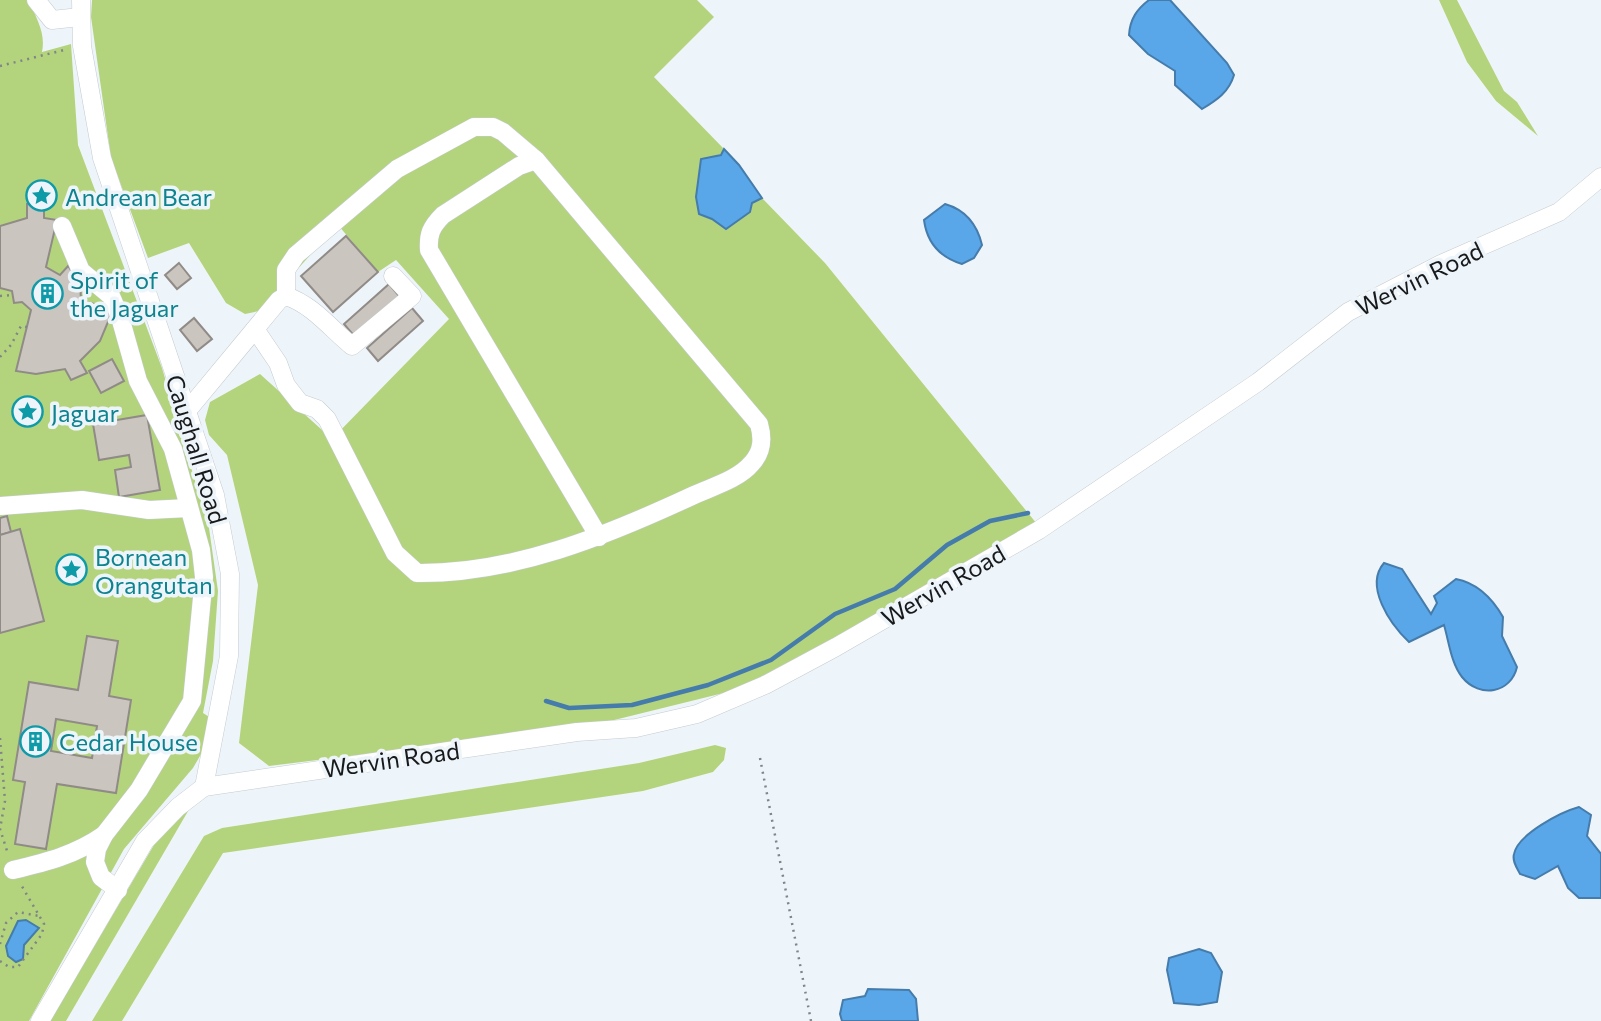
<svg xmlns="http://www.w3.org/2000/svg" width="1601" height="1021" font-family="Commissioner,sans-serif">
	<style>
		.green { fill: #b3d47d }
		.water { fill: #59a7e9; stroke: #457cab; stroke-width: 2 }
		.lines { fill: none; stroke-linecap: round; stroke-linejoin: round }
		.stream { stroke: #457cab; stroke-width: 4.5 }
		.building { fill: #cac5bf; stroke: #908b86; stroke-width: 2; fill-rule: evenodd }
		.minor-casing { stroke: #c5cbd0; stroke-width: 19 }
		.path { stroke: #818589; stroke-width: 2.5; stroke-dasharray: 2 5; stroke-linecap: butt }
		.minor { stroke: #fff; stroke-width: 18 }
		.labels { text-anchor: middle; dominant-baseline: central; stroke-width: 7; stroke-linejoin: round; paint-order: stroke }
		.culture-label { font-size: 24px; fill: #0d838f; stroke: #eef5fa; text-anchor: start }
		.street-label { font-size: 24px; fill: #17191b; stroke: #eef5fa }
	</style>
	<rect width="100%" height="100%" fill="#eef5fa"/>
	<g class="green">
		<path d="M0,0h29c7,19 17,32 13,52l29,-8 7,101 84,223 47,160 9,63 -5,70 -10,52 8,5 -7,31 -11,19 -69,81 -95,172h-29z"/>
		<polygon points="92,0 697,0 714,17 654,77 724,149 721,154 701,160 712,219 726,229 752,203 762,198 825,263 1037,524 772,681 586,727 269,766 239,743 258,585 227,455 209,435 205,420 210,402 260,374 332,439 449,319 396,260 378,272 338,225 259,311 245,314 226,303 189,243 148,258 111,158 91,17"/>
		<polygon points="1439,0 1457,0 1504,91 1517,102 1538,136 1496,101 1467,62"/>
		<polygon points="715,745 726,748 724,760 713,772 643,791 223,853 122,1021 92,1021 204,836 222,828 639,763"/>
		<polygon points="191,806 66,1021 50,1021 154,845"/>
	</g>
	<g class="water">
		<path d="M1149,0h21l57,63 7,12c-5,17 -17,25 -32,34l-27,-24v-14l-27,-17 -19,-19c1,-16 8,-26 20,-35z"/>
		<polygon points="724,149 739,165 762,198 752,203 750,212 726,229 712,219 699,214 696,197 701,159 721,155"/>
		<path d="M945,204c21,6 32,20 37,41l-8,13 -12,6c-23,-7 -35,-21 -38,-44z"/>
		<path d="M1384,563l18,6 29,45 6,-11 -3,-7 22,-17c21,4 36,19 47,38l-1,19 15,31c-6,26 -37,32 -55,10 -11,-14 -13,-35 -18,-52l-35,17c-19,-18 -45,-56 -25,-79z"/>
		<path d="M1579,807l12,8 -4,21 14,18v44h-22l-11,-10 -10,-22 -23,13 -15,-5c-3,-6 -8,-13 -6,-20 4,-20 47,-42 65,-47z"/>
		<polygon points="26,920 39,928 24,945 23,959 16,962 8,956 6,946 18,921"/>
		<polygon points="1199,949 1211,953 1222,972 1217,1002 1199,1005 1174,1003 1167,970 1169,958"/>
		<polygon points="868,989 909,990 916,999 918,1021 842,1021 840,1014 843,1000 865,996"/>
	</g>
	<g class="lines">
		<polyline class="stream" points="546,701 569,708 632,705 708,685 771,660 835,614 895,589 947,545 990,521 1028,513"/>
	</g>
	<g class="building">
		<polygon points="27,204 44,204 44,218 57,220 46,267 60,275 68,266 80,282 81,300 113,310 100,341 80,361 87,373 71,380 65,369 36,374 16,371 31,310 22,302 14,303 12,291 0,288 0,226 27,218"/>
		<polygon points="346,236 378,272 333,312 301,276"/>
		<polygon points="179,263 191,278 177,289 165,275"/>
		<polygon points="389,284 400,297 355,337 344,324"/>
		<polygon points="412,308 423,321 378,361 367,348"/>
		<polygon points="194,318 212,339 197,351 180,330"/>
		<polygon points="112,359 124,381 101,393 89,371"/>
		<polygon points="147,415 160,490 119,497 115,470 131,467 129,455 99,460 93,424"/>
		<polygon points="7,516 11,532 0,535 0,518"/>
		<polygon points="20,529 44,621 0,633 0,535"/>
		<path d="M87,636l31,5 -9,55 22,4 -15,93 -59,-9 -11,65 -31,-5 10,-62 -12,-2 16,-98 49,8zM56,719l41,7 -5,32 -41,-7z"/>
	</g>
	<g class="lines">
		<defs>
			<g id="minor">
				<polyline points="36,0 52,20 80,17"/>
				<path d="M536,160l-17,6 -76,49c-12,12 -15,19 -14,35l170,287"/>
				<polyline points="62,226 81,271 111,296 120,317 138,381 173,449 201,550 204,577 192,701 139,790 104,835 97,849 95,862 101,877 118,890"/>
				<path d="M255,329l23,34 8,22 14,18 17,6 10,10 68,134 22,20c96,1 189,-37 275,-77 19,-9 46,-16 60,-33 11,-12 11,-25 7,-39l-223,-264 -33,-28 -10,-5h-19l-77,42 -101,86 -10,15v26"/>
				<path d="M187,411l92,-111 7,-4c27,9 45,33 66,50l60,-50 -19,-20"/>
				<polyline points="0,506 82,500 149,510 189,508"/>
				<polyline points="204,787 577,732 636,728 697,714 765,685 836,647 1039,530 1258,382 1348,312 1441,264 1559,212 1601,177"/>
				<path d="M13,870c34,-8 62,-15 91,-35"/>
				<polyline points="40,1021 145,841 178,807 204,787 229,656 230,574 215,495 102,158 82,46 81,0"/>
			</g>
		</defs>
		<use href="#minor" class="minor-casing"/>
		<g class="path">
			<polyline points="0,66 68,49"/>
			<polyline points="0,296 13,295"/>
			<polyline points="0,357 11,345 21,326 27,327"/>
			<polyline points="0,738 5,801 0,829 8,854"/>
			<polyline points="760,758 811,1021"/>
			<polyline points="0,944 6,923 18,912 39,916"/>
			<polyline points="0,961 9,967 18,967 42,934 44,924 20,883"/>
		</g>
		<use href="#minor" class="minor"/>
	</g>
	<defs>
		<symbol id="sight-ring" viewBox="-11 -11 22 22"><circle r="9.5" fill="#eef5fa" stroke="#0f9aa8" stroke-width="1.5"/><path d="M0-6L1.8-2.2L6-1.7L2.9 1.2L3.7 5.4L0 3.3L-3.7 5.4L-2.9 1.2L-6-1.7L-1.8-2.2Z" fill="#0f9aa8"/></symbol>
		<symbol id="building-ring" viewBox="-11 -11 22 22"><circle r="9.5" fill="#eef5fa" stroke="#0f9aa8" stroke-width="1.5"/><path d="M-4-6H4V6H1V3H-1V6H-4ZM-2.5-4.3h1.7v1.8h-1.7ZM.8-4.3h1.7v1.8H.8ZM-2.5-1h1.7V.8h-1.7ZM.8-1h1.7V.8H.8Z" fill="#0f9aa8"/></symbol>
	</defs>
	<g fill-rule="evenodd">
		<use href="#sight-ring" x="24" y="178" width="35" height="35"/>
		<use href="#building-ring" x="30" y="276" width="35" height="35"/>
		<use href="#sight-ring" x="10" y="394" width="35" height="35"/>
		<use href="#sight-ring" x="54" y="552" width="35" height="35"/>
		<use href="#building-ring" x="18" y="724" width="35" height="35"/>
	</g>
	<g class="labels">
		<g class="culture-label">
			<text x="65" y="196">Andrean Bear</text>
			<text x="70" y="279">Spirit of<tspan x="70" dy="28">the Jaguar</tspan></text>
			<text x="51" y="412">Jaguar</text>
			<text x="95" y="556">Bornean<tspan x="95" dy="28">Orangutan</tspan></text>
			<text x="59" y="741">Cedar House</text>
		</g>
		<g class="street-label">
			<text transform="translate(1419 278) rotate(-26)">Wervin Road</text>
			<text transform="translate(197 449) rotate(73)">Caughall Road</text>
			<text transform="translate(943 585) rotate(-30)">Wervin Road</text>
			<text transform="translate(391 759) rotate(-8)">Wervin Road</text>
		</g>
	</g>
</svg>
